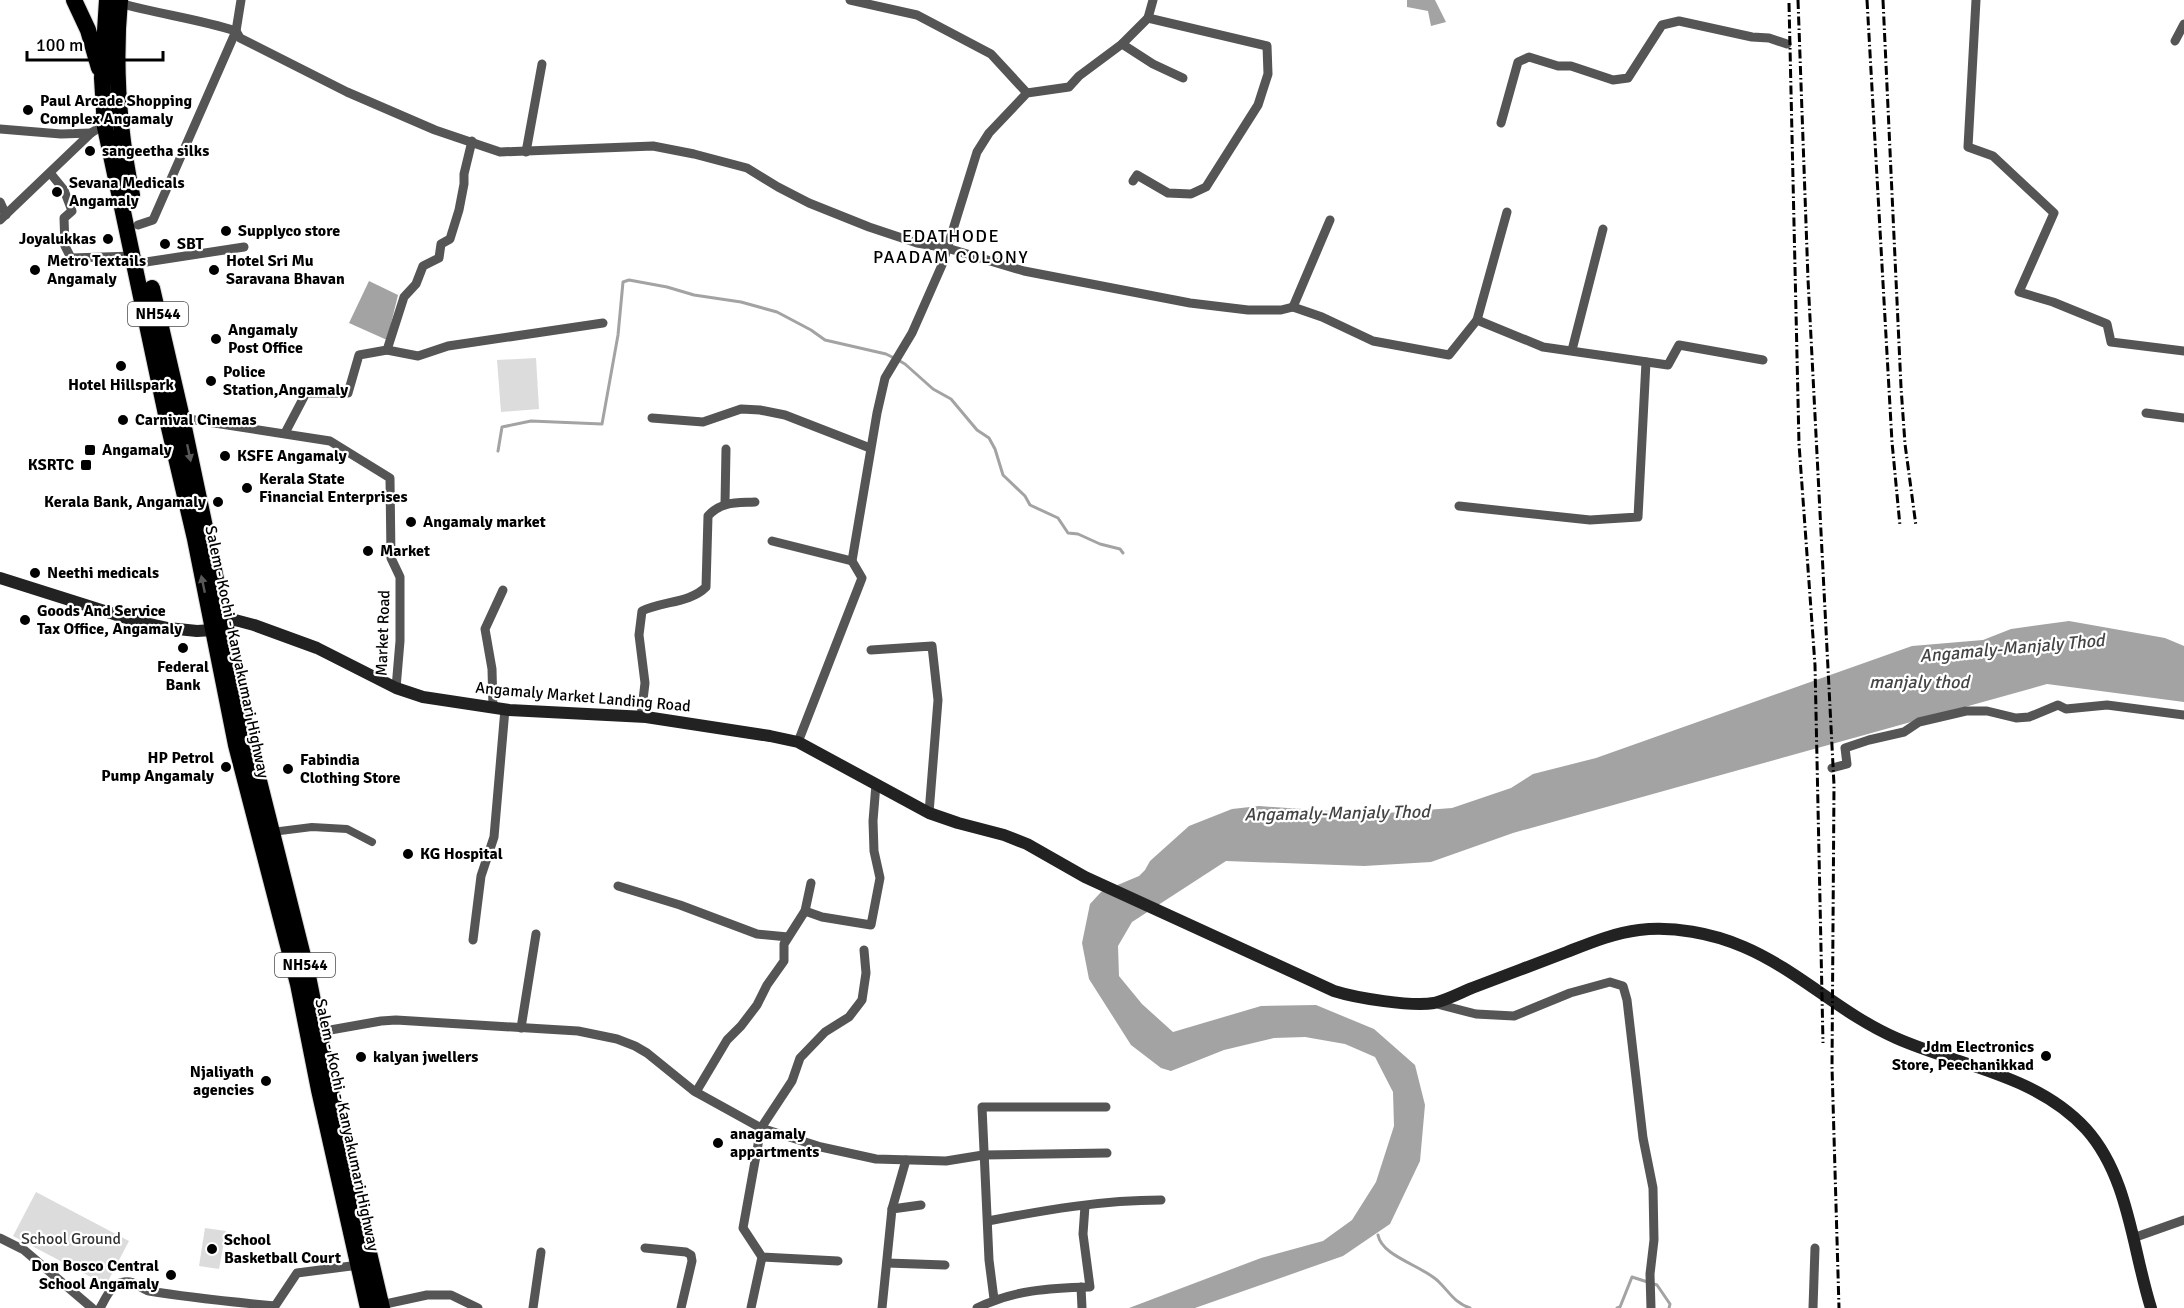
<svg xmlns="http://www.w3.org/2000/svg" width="2184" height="1308" font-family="Signika,sans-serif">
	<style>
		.green { fill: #dcdcdc }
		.water { fill: #a3a3a3 }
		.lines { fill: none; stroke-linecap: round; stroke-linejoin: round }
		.stream { stroke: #a3a3a3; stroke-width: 3 }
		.trunk-casing { stroke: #dbdbdb; stroke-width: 18 }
		.pedestrian { stroke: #555; stroke-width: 8 }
		.minor { stroke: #555; stroke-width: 9 }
		.secondary { stroke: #222; stroke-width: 12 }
		.trunk { stroke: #000; stroke-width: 16 }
		.rail { stroke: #000; stroke-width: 3; stroke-dasharray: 9 3 1.5 3; stroke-linecap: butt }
		.oneway { fill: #595959 }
		.poi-dot { fill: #000; stroke: #fff; stroke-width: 2 }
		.labels { text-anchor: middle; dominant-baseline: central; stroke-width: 4.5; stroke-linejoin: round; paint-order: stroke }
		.shield { fill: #fff; stroke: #4c4c4c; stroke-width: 1.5 }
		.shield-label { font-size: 15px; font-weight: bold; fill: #000 }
		.poi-label { font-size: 16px; font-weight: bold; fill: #000; stroke: #fff; text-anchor: start }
		.street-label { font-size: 16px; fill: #000; stroke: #fff }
		.park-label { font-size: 16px; fill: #333; stroke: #fff }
		.neighbourhood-label { font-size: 18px; letter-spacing: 1.5px; fill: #000; stroke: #fff }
		.water-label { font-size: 18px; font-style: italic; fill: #444; stroke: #fff }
	</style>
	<rect width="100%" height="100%" fill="#fff"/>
	<g class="green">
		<polygon points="536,358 539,409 501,412 497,360"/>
		<polygon points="36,1192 129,1241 106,1285 13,1236"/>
		<polygon points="205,1228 226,1231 219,1269 199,1266"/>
	</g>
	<g class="water">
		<polygon points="1407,0 1435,0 1446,22 1431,26 1428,11 1407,7"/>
		<polygon points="369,281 398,295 387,340 349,323"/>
		<polygon points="2069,621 2165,638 2184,646 2184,702 2047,684 1513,833 1431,862 1364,866 1226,861 1132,922 1118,946 1119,976 1142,1004 1173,1032 1261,1006 1316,1005 1374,1029 1415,1065 1425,1105 1420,1161 1390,1224 1343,1256 1195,1308 1129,1308 1261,1258 1323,1241 1352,1220 1376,1182 1394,1126 1393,1092 1375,1057 1345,1044 1305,1037 1274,1038 1224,1050 1171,1071 1161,1068 1131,1045 1089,979 1082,943 1090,904 1101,892 1139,876 1145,870 1150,861 1189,826 1232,809 1259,806 1373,814 1452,808 1511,788 1533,774 1596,758 1912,646 1983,640 2011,629"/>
	</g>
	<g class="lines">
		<g class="stream">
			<polyline points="898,360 905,364 933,389 951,399 977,430 989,438 995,449 1003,475 1025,496 1030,505 1058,518 1068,533 1078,534 1100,544 1120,549 1123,553"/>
			<polyline points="498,451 502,427 531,421 602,424 618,335 623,282 629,280 667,287 694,295 741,302 777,312 811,330 825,340 886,354 896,359"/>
			<path d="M1378,1235c4,22 46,31 61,47 11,11 16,21 31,26"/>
			<polyline points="1617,1308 1620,1307 1632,1277 1657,1285 1670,1304 1669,1308"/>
		</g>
		<defs>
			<g id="trunk">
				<polyline points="74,0 88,30 99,68"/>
				<polyline points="107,0 102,78 105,127 167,419 195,539 236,745 298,984 319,1090 368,1308"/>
				<path d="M120,0c-6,65 -1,132 12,195"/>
				<polyline points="152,288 182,418 225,622 240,705 308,976 331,1091 382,1308"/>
			</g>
		</defs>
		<use href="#trunk" class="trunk-casing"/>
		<polyline class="pedestrian" points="272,832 312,827 347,829 372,842"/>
		<g class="minor">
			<polyline points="850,0 917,15 991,54 1027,93"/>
			<polyline points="1976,0 1968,147 1993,156 2054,213 2019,292 2053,302 2107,324 2111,342 2184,351"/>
			<path d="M119,3c39,11 79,16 117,28l4,7 107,54 88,38 65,22 153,-6 41,8 53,14 31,19 31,16 60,24 48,16 30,5 77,23 166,32 58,7h33l12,-3 29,10 51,24 76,14 28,-35 66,27 125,18 11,-20 84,15"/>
			<polyline points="2175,41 2184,24"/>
			<polyline points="1122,44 1153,64 1183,78"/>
			<polyline points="1501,123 1518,62 1529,57 1558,66 1571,66 1613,80 1628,78 1662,25 1679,21 1752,37 1769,38 1787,44"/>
			<polyline points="0,129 61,134 91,133"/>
			<polyline points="526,152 542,64"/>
			<polyline points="51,174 64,190 72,211 64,218 65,246 71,258 134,256"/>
			<polyline points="1133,181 1137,175 1168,193 1191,194 1206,187 1258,105 1268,74 1267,46 1148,18 1153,0"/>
			<polyline points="0,202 6,215"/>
			<polyline points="0,220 91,133 105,124"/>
			<polyline points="138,225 153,220 236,31 241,0"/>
			<polyline points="146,262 244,247"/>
			<polyline points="1293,307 1330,220"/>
			<polyline points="1477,320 1507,212"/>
			<polyline points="387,350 418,356 448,346 603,323"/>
			<polyline points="1572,350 1603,229"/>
			<polyline points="2146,413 2184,418"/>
			<polyline points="182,418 330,441 390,478 391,558 400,577 400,641 396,688"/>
			<polyline points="652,418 703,422 741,409 760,410 785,415 870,448"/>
			<polyline points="285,433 306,393 348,393 359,355 387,350 404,297 416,284 423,266 439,258 441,244 450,239 459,210 464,184 464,174 472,141"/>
			<polyline points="725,504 726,449"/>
			<polyline points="1459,506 1590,520 1638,517 1646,362"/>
			<polyline points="772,541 852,561"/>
			<polyline points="871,650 932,646 938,700 929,813"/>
			<polyline points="493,708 492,669 485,629 503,590"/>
			<path d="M641,717l4,-34 -6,-48 3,-24c21,-10 48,-8 64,-24l2,-71c13,-15 29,-13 47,-14"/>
			<polyline points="798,742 862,578 852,561 877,413 885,378 912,333 942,265 977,152 989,133 1027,93 1069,87 1079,76 1122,44 1148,18"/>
			<polyline points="1832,768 1847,764 1845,748 1869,740 1904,732 1919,722 1966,711 1987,711 2016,718 2029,717 2058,705 2066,709 2107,705 2184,715"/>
			<polyline points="618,886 680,905 757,934 788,937"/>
			<polyline points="805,911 822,917 871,925 880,878 874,851 873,821 876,784"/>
			<polyline points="473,940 481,876 494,837 505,709"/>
			<polyline points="1433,1003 1476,1014 1514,1016 1570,993 1610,982 1623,986 1627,1000 1643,1138 1653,1188 1654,1240 1650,1274 1651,1308"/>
			<polyline points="521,1028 536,934"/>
			<polyline points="319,1032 381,1021 396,1020 578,1031 617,1039 635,1046 647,1053 694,1091 761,1128 821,1147 876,1159 946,1161 983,1155 1107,1153"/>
			<polyline points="696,1092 727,1040 741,1026 757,1005 767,985 784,961 784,944 805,911 811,883"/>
			<polyline points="892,1209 906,1160"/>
			<path d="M988,1221c57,-11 115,-21 173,-21"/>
			<polyline points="0,1238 24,1250 92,1308"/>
			<polyline points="2133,1238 2184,1220"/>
			<polyline points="645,1248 686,1252 691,1255 692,1261 681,1308"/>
			<polyline points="838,1261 762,1257 743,1228 761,1128 792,1081 800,1058 825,1032 849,1017 862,1000 866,973 864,950"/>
			<polyline points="887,1263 945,1265"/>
			<polyline points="1081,1287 1082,1308"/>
			<polyline points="994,1299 989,1260 982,1107 1106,1107"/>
			<polyline points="381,1305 427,1295 451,1295 478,1308"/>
			<path d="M100,1308c6,-10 11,-24 24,-26 11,-2 16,7 25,9 42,7 84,11 126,15l22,-33 62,-8"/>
			<polyline points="533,1308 541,1252"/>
			<polyline points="751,1308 762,1257"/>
			<polyline points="882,1308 892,1209 921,1205"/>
			<path d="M977,1308c36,-18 73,-20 113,-21l-7,-53 2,-28"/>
			<polyline points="1813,1308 1815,1248"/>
		</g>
		<path class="secondary" d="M0,578l136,43 32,7 29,3 16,-1 12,-8 10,-2 19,5 63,23 79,40 27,9 86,13 137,7 124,19 28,6 131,71 29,10 46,12 23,9 58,33 249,114c22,7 78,16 100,12 13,-3 26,-10 38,-15 32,-12 63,-24 95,-36 23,-9 47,-19 72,-22 34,-4 73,3 105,17 54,23 97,67 152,91 63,28 141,37 190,91 43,48 46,119 65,179"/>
		<use href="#trunk" class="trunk"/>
		<g class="rail">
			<polyline points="1798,0 1808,279 1834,785 1832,1067 1839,1308"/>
			<polyline points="1867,0 1892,442 1900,526"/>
			<polyline points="1883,0 1901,387 1905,444 1916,526"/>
			<polyline points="1789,3 1799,444 1815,665 1823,1043"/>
		</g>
	</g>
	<defs><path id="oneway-solid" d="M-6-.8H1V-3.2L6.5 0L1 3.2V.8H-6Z" transform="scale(1.5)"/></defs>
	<g class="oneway">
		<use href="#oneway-solid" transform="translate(189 453) rotate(78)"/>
		<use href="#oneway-solid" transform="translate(203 584) rotate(-102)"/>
	</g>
	<g class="poi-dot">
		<circle cx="28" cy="110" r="6"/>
		<circle cx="90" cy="151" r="6"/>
		<circle cx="57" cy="192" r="6"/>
		<circle cx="226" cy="231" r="6"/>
		<circle cx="108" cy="239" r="6"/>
		<circle cx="165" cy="244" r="6"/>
		<circle cx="35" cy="270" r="6"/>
		<circle cx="214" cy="270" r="6"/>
		<circle cx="216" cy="339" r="6"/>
		<circle cx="121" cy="366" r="6"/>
		<circle cx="211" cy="381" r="6"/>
		<circle cx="123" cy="420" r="6"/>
		<rect x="84" y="444" width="12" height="12" rx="3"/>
		<circle cx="225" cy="456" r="6"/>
		<rect x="80" y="459" width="12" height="12" rx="3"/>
		<circle cx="247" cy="488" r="6"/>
		<circle cx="218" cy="502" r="6"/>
		<circle cx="411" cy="522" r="6"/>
		<circle cx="368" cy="551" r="6"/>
		<circle cx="35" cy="573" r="6"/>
		<circle cx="25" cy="620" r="6"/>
		<circle cx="183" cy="648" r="6"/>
		<circle cx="226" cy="767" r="6"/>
		<circle cx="288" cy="769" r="6"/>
		<circle cx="408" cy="854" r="6"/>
		<circle cx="2046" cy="1056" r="6"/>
		<circle cx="361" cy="1057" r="6"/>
		<circle cx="266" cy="1081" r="6"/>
		<circle cx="718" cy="1143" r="6"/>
		<circle cx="212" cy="1249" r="6"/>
		<circle cx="171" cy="1275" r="6"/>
	</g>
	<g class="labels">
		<g class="shield">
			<rect x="128" y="302" width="60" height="24" rx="4.5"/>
			<rect x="275" y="953" width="60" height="24" rx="4.5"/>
		</g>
		<g class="shield-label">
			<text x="158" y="314">NH544</text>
			<text x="305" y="965">NH544</text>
		</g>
		<g class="poi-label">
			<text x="40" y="101">Paul Arcade Shopping<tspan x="40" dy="18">Complex Angamaly</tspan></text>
			<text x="102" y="151">sangeetha silks</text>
			<text x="69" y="183">Sevana Medicals<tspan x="69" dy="18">Angamaly</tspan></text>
			<text x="238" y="231">Supplyco store</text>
			<text x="96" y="239" text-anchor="end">Joyalukkas</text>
			<text x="177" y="244">SBT</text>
			<text x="47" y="261">Metro Textails<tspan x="47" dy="18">Angamaly</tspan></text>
			<text x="226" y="261">Hotel Sri Mu<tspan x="226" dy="18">Saravana Bhavan</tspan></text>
			<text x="228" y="330">Angamaly<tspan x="228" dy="18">Post Office</tspan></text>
			<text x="223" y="372">Police<tspan x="223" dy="18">Station,Angamaly</tspan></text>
			<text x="121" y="385" text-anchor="middle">Hotel Hillspark</text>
			<text x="135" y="420">Carnival Cinemas</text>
			<text x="102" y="450">Angamaly</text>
			<text x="237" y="456">KSFE Angamaly</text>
			<text x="74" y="465" text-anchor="end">KSRTC</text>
			<text x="259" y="479">Kerala State<tspan x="259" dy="18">Financial Enterprises</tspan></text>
			<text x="206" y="502" text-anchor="end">Kerala Bank, Angamaly</text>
			<text x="423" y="522">Angamaly market</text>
			<text x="380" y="551">Market</text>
			<text x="47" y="573">Neethi medicals</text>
			<text x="37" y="611">Goods And Service<tspan x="37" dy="18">Tax Office, Angamaly</tspan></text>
			<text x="183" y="667" text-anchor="middle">Federal<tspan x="183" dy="18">Bank</tspan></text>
			<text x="214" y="758" text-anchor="end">HP Petrol<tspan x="214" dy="18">Pump Angamaly</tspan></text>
			<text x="300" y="760">Fabindia<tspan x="300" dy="18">Clothing Store</tspan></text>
			<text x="420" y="854">KG Hospital</text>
			<text x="2034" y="1047" text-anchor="end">Jdm Electronics<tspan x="2034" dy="18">Store, Peechanikkad</tspan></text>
			<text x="373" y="1057">kalyan jwellers</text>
			<text x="254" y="1072" text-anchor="end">Njaliyath<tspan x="254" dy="18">agencies</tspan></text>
			<text x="730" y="1134">anagamaly<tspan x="730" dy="18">appartments</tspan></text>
			<text x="224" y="1240">School<tspan x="224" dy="18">Basketball Court</tspan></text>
			<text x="159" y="1266" text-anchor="end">Don Bosco Central<tspan x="159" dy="18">School Angamaly</tspan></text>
		</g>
		<g class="street-label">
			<text transform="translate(383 633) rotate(-88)">Market Road</text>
			<text transform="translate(237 652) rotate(78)">Salem - Kochi - Kanyakumari Highway</text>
			<text transform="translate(583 697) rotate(5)">Angamaly Market Landing Road</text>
			<text transform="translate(347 1125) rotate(78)">Salem - Kochi - Kanyakumari Highway</text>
		</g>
		<g class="park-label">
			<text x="71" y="1239">School Ground</text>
		</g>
		<g class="neighbourhood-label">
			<text x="951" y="236">EDATHODE<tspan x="951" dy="21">PAADAM COLONY</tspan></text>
		</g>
		<g class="water-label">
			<text transform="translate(2012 648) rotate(-5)">Angamaly-Manjaly Thod</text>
			<text x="1919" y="682">manjaly thod</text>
			<text transform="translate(1337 813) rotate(-1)">Angamaly-Manjaly Thod</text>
		</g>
	</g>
	<path d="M27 51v9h136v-9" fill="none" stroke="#000000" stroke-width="3"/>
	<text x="36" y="51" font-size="18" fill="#000000" stroke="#ffffff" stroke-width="4.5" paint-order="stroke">100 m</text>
</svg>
